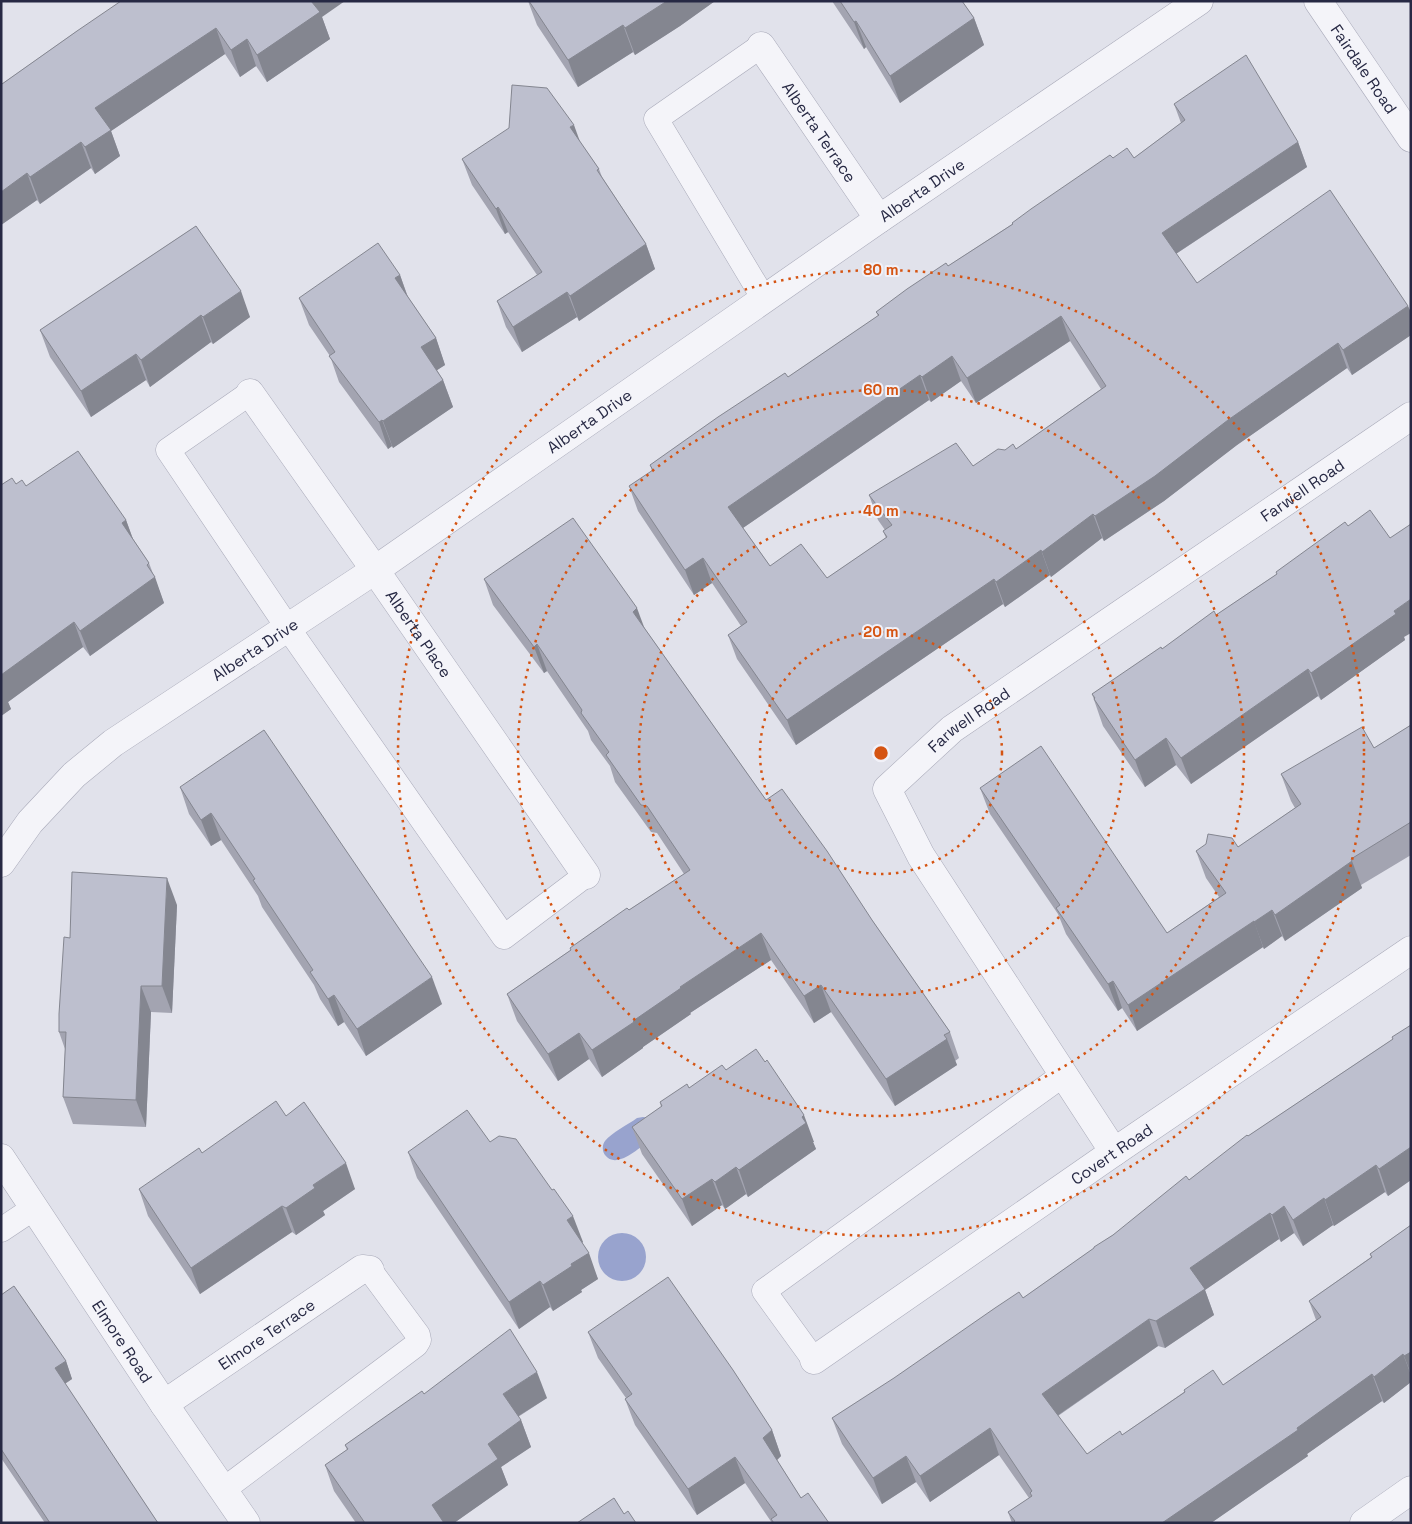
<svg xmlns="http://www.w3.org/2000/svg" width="1412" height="1524" font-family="'Space Grotesk',sans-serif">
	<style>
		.water { fill: #98a3ce }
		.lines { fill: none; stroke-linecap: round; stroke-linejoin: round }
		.service-casing { stroke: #a9aab9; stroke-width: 25 }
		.minor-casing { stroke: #a9aab9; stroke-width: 29 }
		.tertiary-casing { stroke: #a9aab9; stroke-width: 29 }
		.service { stroke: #f4f4f9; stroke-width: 24 }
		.minor { stroke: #f4f4f9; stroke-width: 28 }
		.tertiary { stroke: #f4f4f9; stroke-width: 28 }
		.wall { fill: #a3a4b1; fill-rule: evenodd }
		.shaded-wall { fill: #848690 }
		.building { fill: #bdbfce; stroke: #848690; fill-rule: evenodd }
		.ring { fill: none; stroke: #d55412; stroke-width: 2.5; stroke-dasharray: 2.5 5 }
		.labels { text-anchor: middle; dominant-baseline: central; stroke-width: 4; stroke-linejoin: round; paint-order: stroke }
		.street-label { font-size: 16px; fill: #272944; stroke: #f1f1f8 }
		.centre { fill: #d55412; stroke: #f1f1f8; stroke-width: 2.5 }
		.ring-label { font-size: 15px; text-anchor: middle; font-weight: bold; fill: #d55412; stroke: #f1f1f8; stroke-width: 4; stroke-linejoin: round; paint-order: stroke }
	</style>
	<rect width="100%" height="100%" fill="#e1e2eb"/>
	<g class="water">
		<path d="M643,1117l6,1v23c-10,7 -33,29 -44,14 -3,-4 -3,-10 0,-14 6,-8 24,-17 32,-23z"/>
		<circle cx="622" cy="1257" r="24"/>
	</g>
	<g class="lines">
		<defs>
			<g id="service">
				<polyline points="761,46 656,119 764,299"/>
				<polyline points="250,393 168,450 288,628 504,937 586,875"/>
				<polyline points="1,1230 34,1208"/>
				<polyline points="814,1360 764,1291 1063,1075"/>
				<polyline points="223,1490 416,1345 419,1340 418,1335 370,1270"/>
			</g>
			<g id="minor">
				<path id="s1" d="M761,46l118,173"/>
				<path id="s2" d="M250,393l125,177 211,305"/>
				<path id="s3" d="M1,863l29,-41 44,-47 39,-32 262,-173 504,-351 320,-218"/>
				<path id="s4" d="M1114,1152l-193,-296 -34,-67 65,-60 459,-313"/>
				<path id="s5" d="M1,1158l163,246 82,119"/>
				<path id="s6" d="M814,1360l300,-208 297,-202"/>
				<path id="s7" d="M164,1404l198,-135 8,1"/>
				<polyline points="1364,1523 1411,1490"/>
			</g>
			<g id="tertiary">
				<path id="s8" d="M1318,1l93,137"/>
			</g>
		</defs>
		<use href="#service" class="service-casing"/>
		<use href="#minor" class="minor-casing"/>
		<use href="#tertiary" class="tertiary-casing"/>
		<use href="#service" class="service"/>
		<use href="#minor" class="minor"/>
		<use href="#tertiary" class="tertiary"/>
	</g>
	<g class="wall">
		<polygon points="528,1 715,1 680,26 635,55 633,52 578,87 537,25"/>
		<polygon points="832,1 962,1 974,18 984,45 900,103 866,47 864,49"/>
		<polygon points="322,17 330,39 267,82 256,66 240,77 225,54 111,131 120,156 95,174 91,168 40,204 37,200 1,225 2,84 77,31"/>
		<path d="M1174,104l124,38 9,25 -131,87 21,29 211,23 3,7v22l-59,40 -5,-7 -110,77 -73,56 -60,40 -2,-3 -51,39 -1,-2 -45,32 -2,-3 -207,141 -59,-86 -9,-24 13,-9 -29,-43 -18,12 -56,-84 -9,-25 23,-15 -2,-6 138,-88 90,-61 -2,-4 72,-46 165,-108h21l47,-35zM1070,341l31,48 -85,60 -11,1 -32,16 -104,29 9,25 7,10 -2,1 3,7 -59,40 -57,-12 -27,-38 186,-128 2,2 30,-21 15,22z"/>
		<polygon points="580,142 599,169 602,177 646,244 655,269 579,321 577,317 522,352 506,327 497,301 537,275 508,232 505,234 472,185 462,159"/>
		<polygon points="196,226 250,317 213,344 211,342 150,387 146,380 91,417 50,357 40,330"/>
		<polygon points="400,275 408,297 436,338 445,365 437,370 443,380 453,407 393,448 392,446 388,449 339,382 330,356 309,325 299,298"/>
		<polygon points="16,484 26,486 126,520 133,539 149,563 164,603 90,656 83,647 8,702 11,709 1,716 1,485"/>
		<polygon points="1276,572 1404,637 1405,640 1321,700 1318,696 1191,784 1176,765 1145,787 1103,726 1092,694 1216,615 1277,574"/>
		<polygon points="484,579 645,629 766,800 872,920 950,1032 959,1058 955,1061 957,1065 895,1106 831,1012 814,1023 771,960 690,1013 691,1014 643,1047 643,1048 602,1077 589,1059 558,1081 517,1021 507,994 629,910 684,874 657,833 651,832 615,782 610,766 591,740 588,731 547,671 544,673 493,605"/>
		<polygon points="1411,725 1411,855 1361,885 1362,888 1285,941 1282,936 1264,949 1263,947 1137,1031 1122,1008 1118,1011 1066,934 1058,914 990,814 980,788 1167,933 1219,897 1206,878 1196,851 1238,847 1295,808 1291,801 1281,774 1374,748"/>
		<polygon points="180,787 442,1004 366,1056 344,1022 338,1026 320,999 314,985 262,907 258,896 221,840 211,846 189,814"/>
		<polygon points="177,905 172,1013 151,1012 146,1127 73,1124 63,1097 65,1049 59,1032 70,938"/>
		<polygon points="1411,1025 1411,1180 1388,1196 1385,1192 1334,1226 1333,1225 1303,1246 1294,1233 1281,1242 1279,1239 1205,1290 1214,1315 1165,1348 1158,1346 1058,1416 1087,1454 1122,1435 1184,1392 1184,1390 1223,1385 1316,1320 1309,1301 1371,1257 1370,1254 1411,1225 1411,1382 1384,1403 1382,1401 1307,1454 1308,1456 1211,1523 1012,1523 1008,1512 1029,1498 999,1455 930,1502 916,1482 882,1504 842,1444 832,1418 1023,1298 1113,1235 1189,1180 1248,1136 1393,1039"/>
		<polygon points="726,1070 814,1142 813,1142 816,1149 748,1197 746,1194 725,1209 722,1205 692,1226 642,1154 632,1127 661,1107 660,1102"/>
		<polygon points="286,1116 355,1189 323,1211 325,1215 296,1235 292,1232 200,1294 148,1216 139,1189"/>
		<polygon points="490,1142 583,1242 582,1243 598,1279 581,1290 582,1292 553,1311 550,1307 519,1329 417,1178 408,1152"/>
		<polygon points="1,1295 66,1361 72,1379 65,1384 158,1523 45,1523 1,1458"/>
		<polygon points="588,1332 772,1430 781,1456 777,1460 801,1498 829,1523 772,1523 745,1483 697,1515 635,1425 625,1399 626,1398 598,1358"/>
		<polygon points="424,1394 547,1398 518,1417 521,1420 531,1447 501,1467 508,1485 454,1523 356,1523 334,1491 325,1465 347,1450 345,1445"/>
	</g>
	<g class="shaded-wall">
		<polygon points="308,1 345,1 322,17 330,39 267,82 257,55"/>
		<polygon points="667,1 715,1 680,26 635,55 625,28"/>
		<polygon points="974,18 984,45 900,103 890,76"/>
		<polygon points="856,21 866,47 864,49 854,22"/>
		<polygon points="623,25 633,52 578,87 568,60"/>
		<polygon points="216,28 225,54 111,131 120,156 95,174 85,147 95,108"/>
		<polygon points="247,39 256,66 240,77 231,50"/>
		<polygon points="574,125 583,150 570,127"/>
		<polygon points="81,142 91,168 40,204 30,177"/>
		<polygon points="1298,142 1307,167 1171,257 1162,233"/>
		<polygon points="27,173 37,200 1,225 1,192"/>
		<polygon points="498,207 508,232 505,234 496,209"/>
		<polygon points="646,244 655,269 579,321 570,296"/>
		<polygon points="400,275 409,301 395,278"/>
		<polygon points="241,291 250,317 213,344 203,317"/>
		<polygon points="567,292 577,317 522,352 513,327"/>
		<polygon points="1408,306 1411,313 1411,335 1352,375 1343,350"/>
		<polygon points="201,315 211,342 150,387 141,360"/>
		<polygon points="1061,316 1070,341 976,403 967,378"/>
		<polygon points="436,338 445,365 431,374 421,347"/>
		<polygon points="1338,343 1347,368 1237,445 1164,501 1104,541 1095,516 1228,420"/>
		<polygon points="136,354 146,380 91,417 81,391"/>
		<polygon points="952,356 961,381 931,402 922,377"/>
		<polygon points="920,375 929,400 737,532 728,507"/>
		<polygon points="443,380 453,407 393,448 383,421"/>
		<polygon points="382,420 392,446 388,449 379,422"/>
		<polygon points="1093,514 1102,538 1051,577 1042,552"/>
		<polygon points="126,520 135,545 122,523"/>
		<polygon points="1041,550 1050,575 1005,607 996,582"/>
		<polygon points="703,558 712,583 694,595 685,570"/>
		<polygon points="155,577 164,603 90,656 80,631"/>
		<polygon points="994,579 1003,604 796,745 787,720"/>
		<polygon points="1411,599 1411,633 1404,637 1405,640 1321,700 1311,673 1394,611"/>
		<polygon points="637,608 647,635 633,612"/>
		<polygon points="74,622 83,647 8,702 11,709 1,716 1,675"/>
		<polygon points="537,644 547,671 544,673 534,647"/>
		<polygon points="1308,669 1318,696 1191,784 1181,758"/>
		<polygon points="1166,738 1176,765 1145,787 1135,760"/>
		<polygon points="211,813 221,840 211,846 201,820"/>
		<polygon points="1352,861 1362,888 1285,941 1275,915"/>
		<polygon points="167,878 177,905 172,1013 162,986"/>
		<polygon points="1272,910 1282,936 1264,949 1254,922"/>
		<polygon points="1254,921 1263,947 1137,1031 1128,1005"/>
		<polygon points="761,933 771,960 690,1013 691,1014 643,1047 643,1048 602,1077 592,1050 680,987"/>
		<polygon points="432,977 442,1004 366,1056 357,1029"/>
		<polygon points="1113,981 1122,1008 1118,1011 1108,984"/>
		<polygon points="821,985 831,1012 814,1023 804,996"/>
		<polygon points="141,986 151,1012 146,1127 136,1100"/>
		<polygon points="334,995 344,1022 338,1026 328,999"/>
		<polygon points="579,1033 589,1059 558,1081 548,1054"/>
		<polygon points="947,1039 957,1065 895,1106 886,1079"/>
		<polygon points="804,1115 814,1142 813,1142 816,1149 748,1197 739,1170"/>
		<polygon points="1411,1147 1411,1180 1388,1196 1379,1169"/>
		<polygon points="346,1163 355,1189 323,1211 325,1215 296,1235 286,1208 313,1185"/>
		<polygon points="1376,1165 1385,1192 1334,1226 1325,1200"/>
		<polygon points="736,1167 746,1194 725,1209 715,1182"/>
		<polygon points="712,1179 722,1205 692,1226 682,1199"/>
		<polygon points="1324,1198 1333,1225 1303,1246 1293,1220"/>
		<polygon points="282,1206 292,1232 200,1294 191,1268"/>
		<polygon points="1284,1206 1294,1233 1281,1242 1272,1215"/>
		<polygon points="1270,1213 1279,1239 1205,1290 1214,1315 1165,1348 1156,1321 1190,1268"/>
		<polygon points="573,1216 583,1242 577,1247 567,1220"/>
		<polygon points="589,1253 598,1279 581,1290 582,1292 553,1311 543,1285 571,1264"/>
		<polygon points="540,1281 550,1307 519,1329 509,1302"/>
		<polygon points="1149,1319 1158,1346 1051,1420 1042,1394"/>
		<polygon points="1411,1352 1411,1374 1404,1356"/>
		<polygon points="1403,1354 1411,1375 1411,1382 1384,1403 1374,1377"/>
		<polygon points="66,1361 72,1379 61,1386 55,1368"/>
		<polygon points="537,1372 547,1398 512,1420 503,1394"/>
		<polygon points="1372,1374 1382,1401 1307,1454 1308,1456 1211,1523 1162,1523"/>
		<polygon points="521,1420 531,1447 501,1467 508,1485 454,1523 438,1523 432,1505 488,1444"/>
		<polygon points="990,1428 999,1455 930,1502 920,1476"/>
		<polygon points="772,1430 781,1456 772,1465 763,1438"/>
		<polygon points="906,1456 916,1482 882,1504 873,1478"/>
		<polygon points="735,1457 745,1483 697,1515 688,1489"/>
	</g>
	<g class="building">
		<polygon points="121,1 311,1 320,12 257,55 247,39 231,50 216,28 95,108 111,130 85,147 81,142 30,177 27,173 1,192 1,83 2,84 77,31"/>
		<polygon points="529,1 667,1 625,28 623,25 568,60"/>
		<polygon points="840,1 962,1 974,18 890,76 856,21 854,22"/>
		<path d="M1246,55l52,87 -136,91 35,50 133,-93 78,116 -65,44 -5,-7 -110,77 -73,56 -60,40 -2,-2 -51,38 -1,-2 -45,32 -2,-3 -207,141 -59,-85 19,-13 -44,-64 -18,12 -56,-84 24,-16 -3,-5 68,-48 67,-44 3,4 91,-62 -3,-3 31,-23 39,-26 2,3 65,-42 -1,-1 19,-14 79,-54 3,3 14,-10 7,10 51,-38 -11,-16zM1061,316l45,70 -90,63 -3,-5 -8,6 -7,-1 -25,17 -17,-23 -87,52 23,30 -9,6 4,6 -60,41 -26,-34 -31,22 -42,-59 192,-132 2,2 30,-21 15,22z"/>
		<polygon points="512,85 547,88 574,125 570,127 599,169 597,170 646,244 570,296 567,292 513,327 497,301 542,272 498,207 496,209 462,159 509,128"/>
		<polygon points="196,226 241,291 203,317 201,315 141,360 136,354 81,391 40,330"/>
		<polygon points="378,243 400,275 395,278 436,338 421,347 443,380 383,421 382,420 379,422 329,356 335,352 299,298"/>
		<polygon points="78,451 126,520 122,523 149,563 147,565 155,577 80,631 74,622 1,675 1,485 12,478 16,484 22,480 26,486"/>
		<polygon points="1370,510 1390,538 1411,524 1411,599 1394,611 1396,614 1311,673 1308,669 1181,758 1166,738 1135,760 1094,699 1095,698 1092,694 1161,647 1162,649 1214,611 1216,615 1277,574 1276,572 1345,522 1348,526"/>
		<polygon points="573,518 637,608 633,612 766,800 782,789 827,851 872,920 950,1032 944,1035 947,1039 886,1079 821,985 804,996 761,933 680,987 681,988 633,1021 634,1022 592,1050 579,1033 548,1054 507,994 571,950 570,948 627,908 629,910 690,870 647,806 641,805 606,755 609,752 581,713 582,710 537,644 534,647 484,579"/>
		<polygon points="1411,725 1411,822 1351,859 1352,861 1275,915 1272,910 1254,922 1254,921 1128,1005 1113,981 1108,984 1056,908 1060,905 980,788 1041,746 1167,933 1226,893 1196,851 1206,844 1208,834 1232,838 1238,847 1301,804 1281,774 1362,727 1374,748"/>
		<polygon points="264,730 432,977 357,1029 334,995 328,999 310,972 313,970 253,880 255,879 211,813 201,820 180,787"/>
		<polygon points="72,872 167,878 162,986 141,986 136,1100 63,1097 66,1032 59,1032 59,1014 64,937 70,938"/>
		<polygon points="1411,1025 1411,1147 1379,1169 1376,1165 1325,1200 1324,1198 1293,1220 1284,1206 1272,1215 1270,1213 1190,1268 1205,1289 1156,1321 1149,1319 1042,1394 1087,1454 1120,1431 1122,1435 1185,1392 1184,1390 1213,1370 1223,1385 1321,1317 1309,1301 1372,1257 1370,1254 1411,1225 1411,1352 1404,1356 1403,1354 1374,1377 1372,1374 1297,1428 1298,1430 1162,1523 1013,1523 1015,1521 1008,1512 1032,1496 1030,1493 1032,1491 990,1428 920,1476 906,1456 873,1478 832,1418 894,1378 995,1308 1019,1292 1023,1298 1094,1248 1094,1247 1113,1235 1186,1176 1189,1180 1247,1135 1248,1136 1393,1039 1392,1037"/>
		<polygon points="756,1049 765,1062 767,1060 804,1115 802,1117 806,1123 739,1170 736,1167 715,1182 712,1179 682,1199 632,1127 662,1106 660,1102 687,1084 689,1088 722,1065 726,1070"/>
		<polygon points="276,1101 286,1116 304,1102 346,1163 313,1185 315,1188 286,1208 282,1206 191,1268 139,1189 199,1148 202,1153"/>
		<polygon points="467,1110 490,1142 499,1136 516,1139 552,1190 554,1189 573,1216 567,1220 589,1253 571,1264 572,1266 543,1285 540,1281 509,1302 408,1152"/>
		<polygon points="668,1277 733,1370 772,1430 763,1438 801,1498 808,1493 829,1523 774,1523 771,1519 777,1515 735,1457 688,1489 625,1399 632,1394 588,1332"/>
		<polygon points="14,1286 66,1361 55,1368 158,1523 50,1523 1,1449 1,1295"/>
		<polygon points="510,1329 537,1372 503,1394 521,1420 488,1444 498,1459 432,1505 444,1523 365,1523 325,1465 348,1449 345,1445 422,1391 424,1394"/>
		<polygon points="614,1498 624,1514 628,1511 636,1523 577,1523"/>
	</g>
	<g class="ring">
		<circle cx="881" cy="753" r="121"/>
		<circle cx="881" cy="753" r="242"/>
		<circle cx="881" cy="753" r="363"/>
		<circle cx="881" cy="753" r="483"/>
	</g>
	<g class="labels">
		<g class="street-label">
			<text stroke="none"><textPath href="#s8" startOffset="82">Fairdale Road</textPath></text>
			<text stroke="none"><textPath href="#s1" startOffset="104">Alberta Terrace</textPath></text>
			<text stroke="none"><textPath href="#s3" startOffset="1145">Alberta Drive</textPath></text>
			<text stroke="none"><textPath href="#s3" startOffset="740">Alberta Drive</textPath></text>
			<text stroke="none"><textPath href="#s4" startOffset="941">Farwell Road</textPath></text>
			<text stroke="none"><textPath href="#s2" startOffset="294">Alberta Place</textPath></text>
			<text stroke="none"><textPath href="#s3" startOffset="335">Alberta Drive</textPath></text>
			<text stroke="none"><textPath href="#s4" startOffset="536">Farwell Road</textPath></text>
			<text stroke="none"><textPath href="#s6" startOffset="362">Covert Road</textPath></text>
			<text stroke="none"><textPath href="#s7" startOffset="124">Elmore Terrace</textPath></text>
			<text stroke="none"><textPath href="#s5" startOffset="220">Elmore Road</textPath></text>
		</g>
	</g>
	<circle cx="881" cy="753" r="8" class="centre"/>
	<g class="ring-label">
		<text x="881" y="275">80 m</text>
		<text x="881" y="395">60 m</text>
		<text x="881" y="516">40 m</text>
		<text x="881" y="637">20 m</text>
	</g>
	<rect width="1412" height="1524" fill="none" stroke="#272944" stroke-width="5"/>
</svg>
